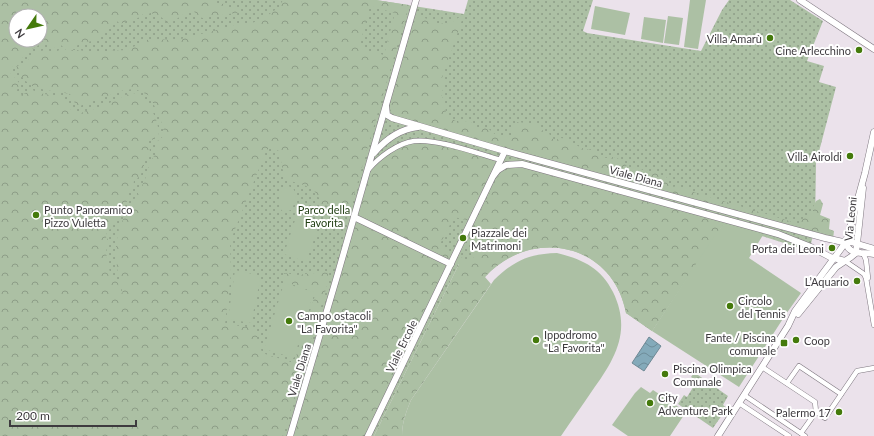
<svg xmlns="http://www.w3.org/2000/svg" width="874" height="436" font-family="Lato,sans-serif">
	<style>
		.green { fill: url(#green-dots); fill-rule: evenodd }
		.forest { fill: url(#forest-crowns); fill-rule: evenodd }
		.pitch { fill: #acc0a4 }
		.water { fill: url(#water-waves); stroke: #6f8995 }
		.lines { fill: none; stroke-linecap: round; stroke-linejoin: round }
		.minor-casing { stroke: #7e767f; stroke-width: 5.5 }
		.tertiary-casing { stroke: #7e767f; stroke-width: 7 }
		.minor { stroke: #fff; stroke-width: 4.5 }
		.tertiary { stroke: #fff; stroke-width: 6 }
		.poi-dot { fill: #447a0b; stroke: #fff; stroke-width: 1.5 }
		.labels { text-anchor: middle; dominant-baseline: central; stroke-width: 4; stroke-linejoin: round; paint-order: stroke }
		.poi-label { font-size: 11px; fill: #3e3b3f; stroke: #fff; text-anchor: start }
		.street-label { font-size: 11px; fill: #3e3b3f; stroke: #fff }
		.park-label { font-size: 11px; fill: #234015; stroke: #fff }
	</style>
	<defs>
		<pattern id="green-dots" width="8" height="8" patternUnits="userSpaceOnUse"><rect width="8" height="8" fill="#acc0a4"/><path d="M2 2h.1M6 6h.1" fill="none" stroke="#8d9d87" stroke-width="1.8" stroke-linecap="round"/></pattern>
		<pattern id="forest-crowns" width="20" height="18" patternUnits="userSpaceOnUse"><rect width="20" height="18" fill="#acc0a4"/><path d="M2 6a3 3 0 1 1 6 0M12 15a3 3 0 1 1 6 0" fill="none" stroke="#8d9d87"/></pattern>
		<pattern id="water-waves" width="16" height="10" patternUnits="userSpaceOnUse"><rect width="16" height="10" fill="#84aaba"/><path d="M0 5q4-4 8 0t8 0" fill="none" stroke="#6d8c99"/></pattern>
	</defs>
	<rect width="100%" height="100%" fill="#ebe2eb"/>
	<g class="green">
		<path d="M0,0h376l88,14 4,-14h125l-10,31 4,2 114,18 21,-41 7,-10h61l33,21 -16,40 17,5 -5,16 17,5 -20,76 -1,65 -6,23 -82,-26 -5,1 -70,105 -26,-18c-13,-70 -95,-87 -141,-36l-26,-13 -85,172h-374zM16,16h24v24h-24z"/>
		<polygon points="694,373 698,375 728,396 723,405 727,408 713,428 678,404 684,395 687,397 697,381 691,377"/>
	</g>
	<g class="forest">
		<path d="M0,0h213l1,3 11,1 3,3h4l10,5 -40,6 -9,-7 -6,1 -18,12 -9,-8 -5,1 -3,-4h-2l-3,3 -4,-2 -2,3 -14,4 -7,3 -4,-4 -19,20 -15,3 -14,7h10l13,2 36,-2 22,-11 28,1 48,-12 9,-3h14l19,-9 12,-9 4,-7h93l33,5 -60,207 -28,-8c-4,-18 -18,-19 -34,-24l-4,-9 -4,-20 -9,-4 -4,4 -36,91 1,31 -6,51 30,4 7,25 32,10 22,-71 -34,-11 2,-8 13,2 27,-3 5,1 -1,3 1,3 -46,157h-283zM370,6l25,7 -11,42 -25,-7zM16,16h24v24h-24zM41,44h6l6,4 7,-4 6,6 -6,-1 -5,3 -10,-2 -8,2 -9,8 -14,8c5,5 10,12 15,16 7,6 32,8 41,10l7,13 47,-17 11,-1 15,7 11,25 4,14 -9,7 1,10 -8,11 -4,17 -26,47 -3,19 1,22 6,27 -6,-14 -7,-8 -4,-20 2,-14 -2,-1 1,-4 -2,-3 6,-2 11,-25h4l2,-7 -1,-5c5,-4 7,-6 7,-13h3l6,-8 2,-12c7,-4 5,-11 3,-17l2,-4 3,2 3,-4 3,1c0,-18 -9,-35 -25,-44l-8,2 -25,12 -24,7 -8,-6 -5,-11 -20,-3 -12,-4 -11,5 -5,-3 4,-8 -8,-10 -5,-3 25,-22z"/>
		<path d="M464,14l-22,64 4,5 -5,11 4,9 1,11c10,10 12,7 25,7l2,7 2,1c12,-6 12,0 20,5 5,2 12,3 17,2l1,-12 4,-2 18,2 4,5 10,4 2,5 4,2 7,-2 22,11 8,1 7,6 7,2 8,-1 8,3 7,9h3l6,-2c6,4 11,7 18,5l7,5 3,-1 2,5v4l6,2 3,-2 5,3h4l4,3 109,33c3,-6 7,-8 14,-9v-8l3,-6 4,-2 3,5 -3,11 10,4 -1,10 5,2 -1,8 -309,-86 -130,-38 -4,-6 1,-10 25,-83 12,3 7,4 14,1z"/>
		<path d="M417,142l11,1 70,18 -28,60 -16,-4 -14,27 14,10 -4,8 -93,-46 12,-44c11,-15 29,-26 48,-30z"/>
		<path d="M515,167l8,1 38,9 173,48 49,15 -1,1 -55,-16 -5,1 -70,105 -26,-18c-13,-70 -94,-87 -141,-36l6,7 -80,116c-5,12 -9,23 -9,36h-28l85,-172 -4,-2 4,-6 7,4 7,-2 12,-26 -10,-9 24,-49 4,-3z"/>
		<polygon points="356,221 449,264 366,436 292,436"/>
	</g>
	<g class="pitch">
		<polygon points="690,0 706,0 698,49 684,47"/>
		<polygon points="595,6 630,13 625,35 591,29"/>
		<polygon points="668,16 683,18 679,45 664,43"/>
		<polygon points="644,17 666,20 663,43 641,39"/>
		<path d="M288,186l5,2c4,6 2,16 -2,22l-7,2c-9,-4 -6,-23 4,-26z"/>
		<polygon points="297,214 320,222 306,262 284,254"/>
		<polygon points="727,224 763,235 749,258 801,293 786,314 739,387 652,331 715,235 722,226"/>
		<path d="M557,253c25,6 44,15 56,39 19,39 2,67 -21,99 -10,15 -21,30 -31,45h-159c0,-13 4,-24 9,-36l83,-120c21,-20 35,-26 63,-27z"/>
		<polygon points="235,270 261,276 251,323 228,319"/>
		<polygon points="284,283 314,292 294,358 264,349"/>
		<polygon points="641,387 650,393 653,390 686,412 670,436 628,436 612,425 635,393"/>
	</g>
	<polygon class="water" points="649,337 661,346 644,371 632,363"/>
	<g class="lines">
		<defs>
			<g id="minor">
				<path d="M368,170c11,-13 30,-27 46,-29 22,-3 65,13 87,19"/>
				<polyline points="863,253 866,260 868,278"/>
				<polyline points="845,261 864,274 866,278 874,325"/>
				<polyline points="762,367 815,402 816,412 825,418 857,371 874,368"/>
				<polyline points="787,383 799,366 841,394"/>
				<polyline points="744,395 805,436"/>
				<polyline points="739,403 789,436"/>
				<polyline points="801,433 816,412"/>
			</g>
			<g id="tertiary">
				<polyline points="800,0 874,49"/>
				<polyline points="386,106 387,115 392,118 505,151 825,238 843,242 851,242 874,249"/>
				<path d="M374,153c12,-14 26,-24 44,-26"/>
				<polyline points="494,175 498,170 506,165 522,164 778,234 811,247 830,257 845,261"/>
				<polyline points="354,217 451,264"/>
				<path d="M846,242c2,14 18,10 28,12"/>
				<polyline points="798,314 836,267 851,257 856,253 863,188"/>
				<polyline points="290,436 338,273 416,0"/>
				<polyline points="368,436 505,151"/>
				<polyline points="718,436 788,326 795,311 846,242 865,173 874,132"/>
			</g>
		</defs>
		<use href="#minor" class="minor-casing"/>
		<use href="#tertiary" class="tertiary-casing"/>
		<use href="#minor" class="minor"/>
		<use href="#tertiary" class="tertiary"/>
	</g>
	<g class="poi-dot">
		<circle cx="770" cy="38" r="4"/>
		<circle cx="859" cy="50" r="4"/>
		<circle cx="850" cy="156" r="4"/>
		<circle cx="36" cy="215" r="4"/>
		<circle cx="463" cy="238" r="4"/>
		<circle cx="832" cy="248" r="4"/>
		<circle cx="857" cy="281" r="4"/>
		<circle cx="730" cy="306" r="4"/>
		<circle cx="289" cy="321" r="4"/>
		<circle cx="536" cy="340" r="4"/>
		<circle cx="796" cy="340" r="4"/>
		<rect x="780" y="339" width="8" height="8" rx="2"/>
		<circle cx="665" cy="374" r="4"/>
		<circle cx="650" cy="403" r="4"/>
		<circle cx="839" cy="412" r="4"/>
	</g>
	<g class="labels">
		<g class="poi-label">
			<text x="762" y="38" text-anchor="end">Villa Amarù</text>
			<text x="851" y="50" text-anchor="end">Cine Arlecchino</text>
			<text x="842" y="156" text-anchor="end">Villa Airoldi</text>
			<text x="44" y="209">Punto Panoramico<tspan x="44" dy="13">Pizzo Vuletta</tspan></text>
			<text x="471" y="232">Piazzale dei<tspan x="471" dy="13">Matrimoni</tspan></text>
			<text x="824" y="248" text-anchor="end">Porta dei Leoni</text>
			<text x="849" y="281" text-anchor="end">L’Aquario</text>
			<text x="738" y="300">Circolo<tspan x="738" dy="13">del Tennis</tspan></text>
			<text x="297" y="315">Campo ostacoli<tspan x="297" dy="13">"La Favorita"</tspan></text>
			<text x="544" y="334">Ippodromo<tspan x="544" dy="13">"La Favorita"</tspan></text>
			<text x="776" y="337" text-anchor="end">Fante / Piscina<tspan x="776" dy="13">comunale</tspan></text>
			<text x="804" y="340">Coop</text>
			<text x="673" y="368">Piscina Olimpica<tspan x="673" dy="13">Comunale</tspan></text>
			<text x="658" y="397">City<tspan x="658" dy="13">Adventure Park</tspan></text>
			<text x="831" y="412" text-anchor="end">Palermo 17</text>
		</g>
		<g class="street-label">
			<text transform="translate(636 176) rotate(15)">Viale Diana</text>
			<text transform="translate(850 219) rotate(-84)">Via Leoni</text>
			<text transform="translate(401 346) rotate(-64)">Viale Ercole</text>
			<text transform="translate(299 370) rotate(-73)">Viale Diana</text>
		</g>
		<g class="park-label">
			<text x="324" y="209">Parco della<tspan x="324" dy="13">Favorita</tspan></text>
		</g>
	</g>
	<g transform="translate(28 28) rotate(236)"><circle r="19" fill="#ffffff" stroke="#b2b1b2"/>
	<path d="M0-3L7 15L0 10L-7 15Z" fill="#447a0b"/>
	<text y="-6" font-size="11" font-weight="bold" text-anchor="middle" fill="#3e3b3f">N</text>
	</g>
	<path d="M10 420v6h126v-6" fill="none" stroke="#3e3b3f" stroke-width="2"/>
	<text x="16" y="420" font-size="12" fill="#3e3b3f" stroke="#ffffff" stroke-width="3" paint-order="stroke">200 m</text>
</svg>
